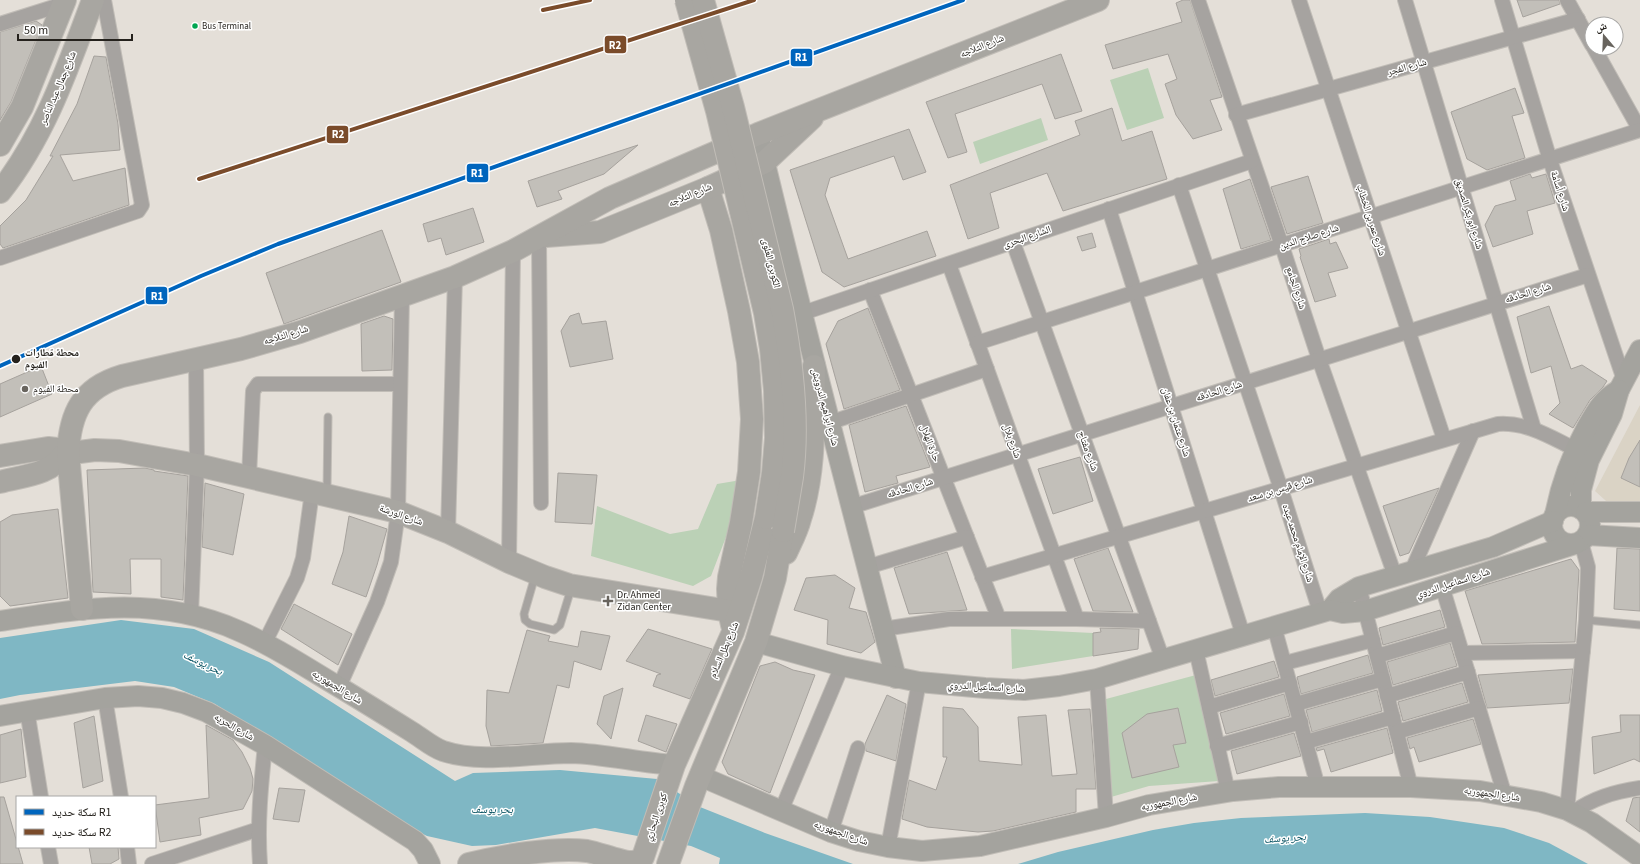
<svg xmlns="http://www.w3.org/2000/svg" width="1640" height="864" font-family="'Source Sans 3','Noto Naskh Arabic',sans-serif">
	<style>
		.education { fill: #dad3c5 }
		.green { fill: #bbd1b6 }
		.water { fill: #7fb7c4 }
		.building { fill: #c2bfb9; stroke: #a6a29d }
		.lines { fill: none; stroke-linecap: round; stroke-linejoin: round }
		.lane-casing { stroke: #c1bdb7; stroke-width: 9 }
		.street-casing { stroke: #c1bdb7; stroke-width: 16 }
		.secondary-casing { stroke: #c1bdb7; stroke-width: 22 }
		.primary-casing { stroke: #c1bdb7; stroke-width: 24 }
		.lane { stroke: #a6a3a0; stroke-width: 7 }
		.street { stroke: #a6a3a0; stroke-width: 14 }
		.secondary { stroke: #a4a39e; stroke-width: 20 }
		.primary { stroke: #a8a6a1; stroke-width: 22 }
		.primary-bridge-casing { stroke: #c1bdb7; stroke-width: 24; stroke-linecap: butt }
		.primary-bridge { stroke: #a8a6a1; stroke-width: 22 }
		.rail-1-casing { stroke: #fff; stroke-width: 7 }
		.rail-2-casing { stroke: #fff; stroke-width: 7 }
		.rail-1 { stroke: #0065bd; stroke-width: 4 }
		.rail-2 { stroke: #7a4b2a; stroke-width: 4 }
		.bus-dot { fill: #00a651; stroke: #fff; stroke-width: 1.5 }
		.stop-dot { fill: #25221d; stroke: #fff; stroke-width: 1.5 }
		.poi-dot { fill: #68645e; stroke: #fff; stroke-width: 1.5 }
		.labels { text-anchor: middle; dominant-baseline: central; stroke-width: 3; stroke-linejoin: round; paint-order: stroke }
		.bus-label { font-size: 9px; fill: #25221d; stroke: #fff; text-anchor: start }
		.street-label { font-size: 10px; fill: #25221d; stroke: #fff }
		.stop-label { font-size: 10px; font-weight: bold; fill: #25221d; stroke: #fff; text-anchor: start }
		.poi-label { font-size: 10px; fill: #25221d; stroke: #fff; text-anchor: start }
		.water-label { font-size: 11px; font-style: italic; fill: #024e5e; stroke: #fff }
		.line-badge { stroke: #fff; stroke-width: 1.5 }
		.badge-label { font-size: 11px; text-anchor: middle; font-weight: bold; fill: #fff }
	</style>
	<rect width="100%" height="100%" fill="#e4dfd8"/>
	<polygon class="education" points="1640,405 1640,510 1615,509 1595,491"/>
	<g class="green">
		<polygon points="1148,68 1164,118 1127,130 1110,80"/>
		<polygon points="1041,118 1048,140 980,164 973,142"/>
		<polygon points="741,480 736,511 711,576 693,586 591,556 597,506 670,534 698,529 717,484"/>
		<polygon points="1011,629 1093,633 1093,656 1012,669"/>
		<polygon points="1196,675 1219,781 1149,786 1111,797 1106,699"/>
	</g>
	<g class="water">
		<polygon points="121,620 194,629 269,662 455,781 473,773 560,770 657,779 700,807 765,833 853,864 719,864 720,858 691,846 595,828 496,845 472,846 427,836 405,825 294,756 215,704 174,687 135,681 20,695 0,699 0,638"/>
		<polygon points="1365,813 1430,817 1504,828 1549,843 1588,864 1018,864 1058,852 1153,830 1194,823 1241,818"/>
	</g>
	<g class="building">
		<polygon points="1183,0 1190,0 1222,97 1210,100 1222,130 1193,139 1176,115 1165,84 1177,79 1168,54 1113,69 1105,45 1182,22 1176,3"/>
		<polygon points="1517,0 1559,0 1560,4 1523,17"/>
		<polygon points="36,21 42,25 11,102 0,120 0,32"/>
		<polygon points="1061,54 1082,111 1055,119 1042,84 955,114 967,152 948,158 926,102"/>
		<polygon points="94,56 106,57 118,124 120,150 60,155 73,181 125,168 129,205 3,248 0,244 0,226 26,200 53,156 50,156 77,104"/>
		<polygon points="1515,88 1524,113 1512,116 1525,158 1487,170 1467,159 1451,112"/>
		<polygon points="1112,108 1122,141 1152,131 1167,179 1063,211 1047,173 990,193 999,228 968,239 950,185 1080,135 1075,121"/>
		<polygon points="909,129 926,172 903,180 894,156 830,178 825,195 848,259 927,231 936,256 844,287 822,272 790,170"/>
		<polygon points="638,145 604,174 558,191 562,199 537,207 528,181"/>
		<polygon points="1530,174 1532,178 1546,174 1555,203 1527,211 1533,234 1493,247 1485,225 1495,206 1516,200 1510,181"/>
		<polygon points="1308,176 1323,223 1287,234 1271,187"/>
		<polygon points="1250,179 1271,240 1241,249 1223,189"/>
		<polygon points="473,208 484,242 446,255 441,238 428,242 423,224"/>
		<polygon points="382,230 401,282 284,324 266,273"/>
		<polygon points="1092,233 1096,247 1082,251 1077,237"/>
		<polygon points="1329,239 1330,244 1336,242 1348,268 1328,273 1336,296 1315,302 1300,257 1301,256 1299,249"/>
		<polygon points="1549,306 1571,369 1582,365 1607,381 1603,387 1590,400 1573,428 1549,414 1560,403 1551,366 1531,373 1517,317"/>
		<polygon points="868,308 900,390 844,409 826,344 838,321"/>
		<polygon points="579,313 582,324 606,321 613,359 570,367 561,331 570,316"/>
		<polygon points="384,316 393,319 392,370 362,371 361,324"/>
		<polygon points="41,366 52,394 0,417 0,384"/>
		<polygon points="906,406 930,467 896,476 898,483 865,492 849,425"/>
		<polygon points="1640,440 1640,487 1621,478 1629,458"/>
		<polygon points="1080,457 1093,501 1053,514 1038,469"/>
		<polygon points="145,468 154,470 154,471 188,476 183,600 161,597 161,559 130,559 131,594 93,592 87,470"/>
		<polygon points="558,473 597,475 592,524 555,522"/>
		<polygon points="205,483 244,494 233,555 202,547"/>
		<polygon points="1439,488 1409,553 1400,556 1383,506"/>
		<polygon points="58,509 68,598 10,606 0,596 0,522 12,515"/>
		<polygon points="349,516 387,529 377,565 366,597 332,584 343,552"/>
		<polygon points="1108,548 1133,612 1093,611 1074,559"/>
		<polygon points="1617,548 1640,549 1640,611 1614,609"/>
		<polygon points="947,552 967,610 909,614 894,568"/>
		<polygon points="1571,559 1579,570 1575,642 1482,644 1465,591"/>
		<polygon points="835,575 855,588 849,608 866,612 875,642 861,653 827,644 828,620 794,610 806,578"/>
		<polygon points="294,604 352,634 338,665 281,629"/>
		<polygon points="1440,610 1445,627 1383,645 1379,628"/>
		<polygon points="1100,628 1139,629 1138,649 1093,656 1093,633 1101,632"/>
		<polygon points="648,629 712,649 690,699 653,686 657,675 661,674 626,661"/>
		<polygon points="527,630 550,636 548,641 578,647 581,631 610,636 601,670 574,661 569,688 557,685 543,743 491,746 486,726 487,690 509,693"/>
		<polygon points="1450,643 1457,666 1393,685 1387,662"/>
		<polygon points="1368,655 1373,673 1301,694 1297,677"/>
		<polygon points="1274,661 1279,677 1215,696 1211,680"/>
		<polygon points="775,662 793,670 815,675 770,793 728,774 722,762 760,666"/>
		<polygon points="1573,669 1569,703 1487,708 1478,675"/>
		<polygon points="1462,683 1468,702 1403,721 1398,702"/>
		<polygon points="623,688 611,739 597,724 604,696"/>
		<polygon points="1377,690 1382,711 1312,732 1306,710"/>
		<polygon points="1284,694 1290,716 1226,734 1220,713"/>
		<polygon points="887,695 906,704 896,761 866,751 865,744"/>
		<polygon points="943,707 963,709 978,727 979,761 1022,765 1018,717 1046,715 1052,776 1077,774 1068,710 1090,709 1096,789 1076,789 1076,812 993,831 978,832 927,827 902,819 909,780 936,790 947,757 943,757"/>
		<polygon points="1178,708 1186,743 1173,745 1179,767 1132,778 1122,733 1147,714"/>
		<polygon points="646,715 677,724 666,752 638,741"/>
		<polygon points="1620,715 1640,715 1640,762 1634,759 1594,774 1592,737 1621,732"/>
		<polygon points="94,716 103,781 83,788 74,723"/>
		<polygon points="1473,719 1481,744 1419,762 1414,747 1410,749 1407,738"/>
		<polygon points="206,725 233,740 242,752 250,768 253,779 252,791 243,809 199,818 201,835 160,842 155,805 209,798"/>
		<polygon points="1387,728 1393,753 1331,772 1324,749 1317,751 1316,748"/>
		<polygon points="21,729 26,777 0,783 0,735"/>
		<polygon points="1294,733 1301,756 1237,774 1231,751"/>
		<polygon points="279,788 305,790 299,822 273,819"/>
		<polygon points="0,797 4,797 23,864 0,864"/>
		<polygon points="1640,797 1640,832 1626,821 1633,798"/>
		<polygon points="89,847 118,847 119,859 110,864 92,864"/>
	</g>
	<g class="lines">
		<defs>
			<g id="lane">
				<polyline points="327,492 328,417"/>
				<polyline points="535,576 524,614 525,620 530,624 554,630 560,625 571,589"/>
				<polyline points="1586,620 1640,625"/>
			</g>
			<g id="street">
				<polyline points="1198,0 1282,246 1319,359 1395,576"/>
				<polyline points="1299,0 1444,439"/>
				<polyline points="1405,0 1534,429"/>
				<polyline points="1502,0 1550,160 1624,380"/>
				<polyline points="1567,0 1592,45"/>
				<polyline points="0,24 63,4"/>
				<polyline points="1594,48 1640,130"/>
				<polyline points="1236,115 1578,19"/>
				<polyline points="1179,185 1281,489 1320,612"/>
				<polyline points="1109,209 1243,635"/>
				<polyline points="539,237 541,503"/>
				<polyline points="1013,242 1163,660"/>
				<polyline points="0,258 135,212 138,211 142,205 104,0"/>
				<polyline points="949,264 1077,619"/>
				<polyline points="870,290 999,619"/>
				<polyline points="803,313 1252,161"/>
				<polyline points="977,343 1640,130"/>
				<polyline points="829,423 987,369"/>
				<polyline points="249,477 253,391 258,384 400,384"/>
				<polyline points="851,507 1588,275"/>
				<polyline points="448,532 455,277"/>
				<polyline points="509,562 513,251"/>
				<polyline points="867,567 967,537"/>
				<polyline points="1412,570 1473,431"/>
				<path d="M982,577l516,-153c29,-2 52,13 77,25"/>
				<polyline points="1442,586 1505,796"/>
				<polyline points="1359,587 1411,787"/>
				<polyline points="191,615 197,465 196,359"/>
				<polyline points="1274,626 1318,787"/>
				<polyline points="883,629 949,619 1077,619 1149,621"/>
				<polyline points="264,644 297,578 303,558 312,492"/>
				<polyline points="1196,650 1228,792"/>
				<polyline points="1462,653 1583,651"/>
				<polyline points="1377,656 1456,633"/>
				<polyline points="1285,663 1373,640"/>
				<polyline points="1097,679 1106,817"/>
				<polyline points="339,687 377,602 391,562 398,512 402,296"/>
				<polyline points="1387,696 1468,672"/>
				<polyline points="105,698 121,797"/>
				<polyline points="1296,704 1383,679"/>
				<polyline points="1209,707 1290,683"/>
				<polyline points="27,710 41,797"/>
				<polyline points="1397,732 1479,708"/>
				<polyline points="1306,742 1393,717"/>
				<polyline points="1217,746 1301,722"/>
				<polyline points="1567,810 1586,620 1588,567 1581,542"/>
				<polyline points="781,811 842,666"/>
				<path d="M1572,813c21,-15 42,-21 68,-25"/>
				<polyline points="831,832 858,748"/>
				<polyline points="48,847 51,864"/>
				<polyline points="127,847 129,864"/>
				<polyline points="888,847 919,682"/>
				<polyline points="152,864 259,829"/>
				<path d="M260,864c-3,-40 1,-79 5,-119"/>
			</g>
			<g id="secondary">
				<path d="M758,134c43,182 91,363 138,544"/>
				<circle cx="1571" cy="525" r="19"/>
				<polyline points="1581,509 1581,490 1589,460 1612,414 1619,390 1640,350"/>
				<polyline points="1586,512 1640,512"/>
				<path d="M1555,515c6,-32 16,-58 31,-86 9,-16 16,-30 33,-39"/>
				<polyline points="1588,535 1640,538"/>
				<polyline points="1330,610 1339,599 1359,587 1493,547 1553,521"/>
				<path d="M0,621c84,-13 158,-26 239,10 35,15 68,37 100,56 25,15 49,30 73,45 10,6 20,15 31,19 39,13 87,2 128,2 35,1 69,10 103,12"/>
				<polyline points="756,642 842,666 919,682 985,688 1024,690 1059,686 1097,679 1330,610 1343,613 1365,611 1575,544"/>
				<polyline points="0,716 105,698 138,696 162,698 183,703 207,712 265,745 415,841 423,850 430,864"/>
				<polyline points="700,776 831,832 859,841 888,847 922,851 980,846 1106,817 1149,805 1233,791 1279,787 1411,787 1480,791 1541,802 1567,810 1592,823 1640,857"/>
			</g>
			<g id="primary">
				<polyline points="0,145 22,107 65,0"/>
				<polyline points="708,188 721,230 739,311 748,362 752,419 749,472 741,523 729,577 728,589 729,611 732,625"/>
				<path d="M0,192c45,-57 68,-125 93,-192"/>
				<polyline points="546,236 600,232 708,188 765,162 812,118"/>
				<polyline points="0,456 48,448 57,449 64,454 95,450 119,451 197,465 398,512 448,532 509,562 545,577 569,585 729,611"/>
				<path d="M0,482c22,-6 51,-7 64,-28"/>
				<path d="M786,553c5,-11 11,-22 14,-34 16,-48 13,-102 14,-153"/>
				<path d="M82,609l-14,-156c2,-40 14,-65 54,-77l119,-27 59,-17 155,-55 58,-26 97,-53 148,-64 340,-134"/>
				<path d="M469,864c32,-8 85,-17 118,-13 12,2 36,12 45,11 4,0 8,-2 11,-5l31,-92 59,-133 18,-55 15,-59"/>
				<polyline points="668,864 696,786 756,642 775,578 783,531"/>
			</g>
		</defs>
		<use href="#lane" class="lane-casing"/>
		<use href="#street" class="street-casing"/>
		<use href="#secondary" class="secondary-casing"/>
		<use href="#primary" class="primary-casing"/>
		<use href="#lane" class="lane"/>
		<use href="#street" class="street"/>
		<use href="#secondary" class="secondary"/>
		<use href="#primary" class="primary"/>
		<defs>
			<g id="primary-bridge">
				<polyline points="686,0 717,111 765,313 771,349 775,391 776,438 773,473 766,518"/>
				<path d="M703,0l30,107 49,202c10,53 17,114 10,168 -3,18 -6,36 -9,54"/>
			</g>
		</defs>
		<use href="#primary-bridge" class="primary-bridge-casing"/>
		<use href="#primary-bridge" class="primary-bridge"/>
		<defs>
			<polyline id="rail-1" points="0,366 201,276 278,244 963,0"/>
			<g id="rail-2">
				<polyline points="543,10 590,0"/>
				<polyline points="199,179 754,0"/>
			</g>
		</defs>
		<use href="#rail-1" class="rail-1-casing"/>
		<use href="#rail-2" class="rail-2-casing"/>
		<use href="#rail-1" class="rail-1"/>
		<use href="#rail-2" class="rail-2"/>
	</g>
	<circle class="bus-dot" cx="195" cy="26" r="3.5"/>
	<circle class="stop-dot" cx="16" cy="359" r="5"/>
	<g class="poi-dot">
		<circle cx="25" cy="389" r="4"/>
		<path d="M606 595h4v4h4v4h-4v4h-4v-4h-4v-4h4z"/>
	</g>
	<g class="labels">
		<g class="bus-label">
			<text x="202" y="26">Bus Terminal</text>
		</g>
		<g class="street-label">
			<text transform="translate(982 46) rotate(-22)">شارع الثلاجه</text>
			<text transform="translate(1407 67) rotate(-16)">شارع الفجر</text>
			<text transform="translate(58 88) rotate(-67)">شارع جمال عبد الناصر</text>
			<text transform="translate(1560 191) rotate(72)">شارع أسامة</text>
			<text transform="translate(690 195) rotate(-23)">شارع الثلاجه</text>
			<text transform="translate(1469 214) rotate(73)">شارع ابو بكر الصديق</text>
			<text transform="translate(1371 220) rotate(72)">شارع عمر بن الخطاب</text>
			<text transform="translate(1027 237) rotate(-19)">الشارع البحرى</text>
			<text transform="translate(1309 237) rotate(-18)">شارع صلاح الدين</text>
			<text transform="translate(771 263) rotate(76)">الكوبرى العلوى</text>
			<text transform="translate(1296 288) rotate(72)">شارع الجامع</text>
			<text transform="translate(1528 293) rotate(-17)">شارع الحادقه</text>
			<text transform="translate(286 335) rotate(-17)">شارع الثلاجه</text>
			<text transform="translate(1219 391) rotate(-18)">شارع الحادقه</text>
			<text transform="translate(825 407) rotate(75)">شارع ابراهيم الدرويش</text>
			<text transform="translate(1176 422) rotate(72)">شارع عثمان بن عفان</text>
			<text transform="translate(1012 441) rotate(70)">شارع بلال</text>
			<text transform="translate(930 443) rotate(69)">حارة الهلال</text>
			<text transform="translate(1088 451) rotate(70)">شارع مفتاح</text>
			<text transform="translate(910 488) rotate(-17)">شارع الحادقه</text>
			<text transform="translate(1280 489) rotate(-17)">شارع قيس بن سعد</text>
			<text transform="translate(401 515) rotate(19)">شارع الورشة</text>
			<text transform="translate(1298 543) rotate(72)">شارع الإمام محمد عبده</text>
			<text transform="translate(1453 583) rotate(-18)">شارع اسماعيل الدروي</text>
			<text transform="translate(724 650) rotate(-67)">شارع بطل السلام</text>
			<text transform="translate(337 687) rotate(31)">شارع الجمهوريه</text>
			<text transform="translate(986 687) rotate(3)">شارع اسماعيل الدروي</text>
			<text transform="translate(234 727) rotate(30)">شارع الحريه</text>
			<text transform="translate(1492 794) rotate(8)">شارع الجمهوريه</text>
			<text transform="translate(1169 802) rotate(-11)">شارع الجمهوريه</text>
			<text transform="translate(656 817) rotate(-71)">كوبرى البحاري</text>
			<text transform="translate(841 833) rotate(19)">شارع الجمهوريه</text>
		</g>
		<g class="stop-label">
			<text x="25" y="353">محطة قطارات<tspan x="25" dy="12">الفيوم</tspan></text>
		</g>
		<g class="poi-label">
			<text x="33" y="389">محطة الفيوم</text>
			<text x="617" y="595">Dr. Ahmed<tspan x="617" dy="12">Zidan Center</tspan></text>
		</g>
		<g class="water-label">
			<text transform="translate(203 663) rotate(26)">بحر يوسف</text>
			<text x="492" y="809">بحر يوسف</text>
			<text transform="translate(1285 838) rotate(-4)">بحر يوسف</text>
		</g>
	</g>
	<g class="line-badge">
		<rect x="604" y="35" width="23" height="19" rx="4" fill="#7a4b2a"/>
		<rect x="790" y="48" width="23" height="19" rx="4" fill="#0065bd"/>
		<rect x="326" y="125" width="23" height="19" rx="4" fill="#7a4b2a"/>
		<rect x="466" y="163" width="23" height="20" rx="4" fill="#0065bd"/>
		<rect x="145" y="286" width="23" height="19" rx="4" fill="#0065bd"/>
	</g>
	<g class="badge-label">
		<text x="615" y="49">R2</text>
		<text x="801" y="61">R1</text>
		<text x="338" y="138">R2</text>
		<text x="477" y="177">R1</text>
		<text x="157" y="300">R1</text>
	</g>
	<rect x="16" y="796" width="140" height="52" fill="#ffffff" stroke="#a8a7a5"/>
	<rect x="24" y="809" width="20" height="6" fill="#0065bd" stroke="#a8a7a5"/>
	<text x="52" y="816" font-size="12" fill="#25221d">سكة حديد R1</text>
	<rect x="24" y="829" width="20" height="6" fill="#7a4b2a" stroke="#a8a7a5"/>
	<text x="52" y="836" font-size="12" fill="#25221d">سكة حديد R2</text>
	<g transform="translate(1604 36) rotate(341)"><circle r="19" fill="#ffffff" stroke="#a8a7a5"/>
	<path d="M0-3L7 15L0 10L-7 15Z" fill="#68645e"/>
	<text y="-6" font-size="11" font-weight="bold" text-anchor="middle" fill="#25221d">ش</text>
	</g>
	<path d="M18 34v6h114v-6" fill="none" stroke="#25221d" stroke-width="2"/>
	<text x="24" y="34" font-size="12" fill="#25221d" stroke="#ffffff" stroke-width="3" paint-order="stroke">50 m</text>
</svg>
